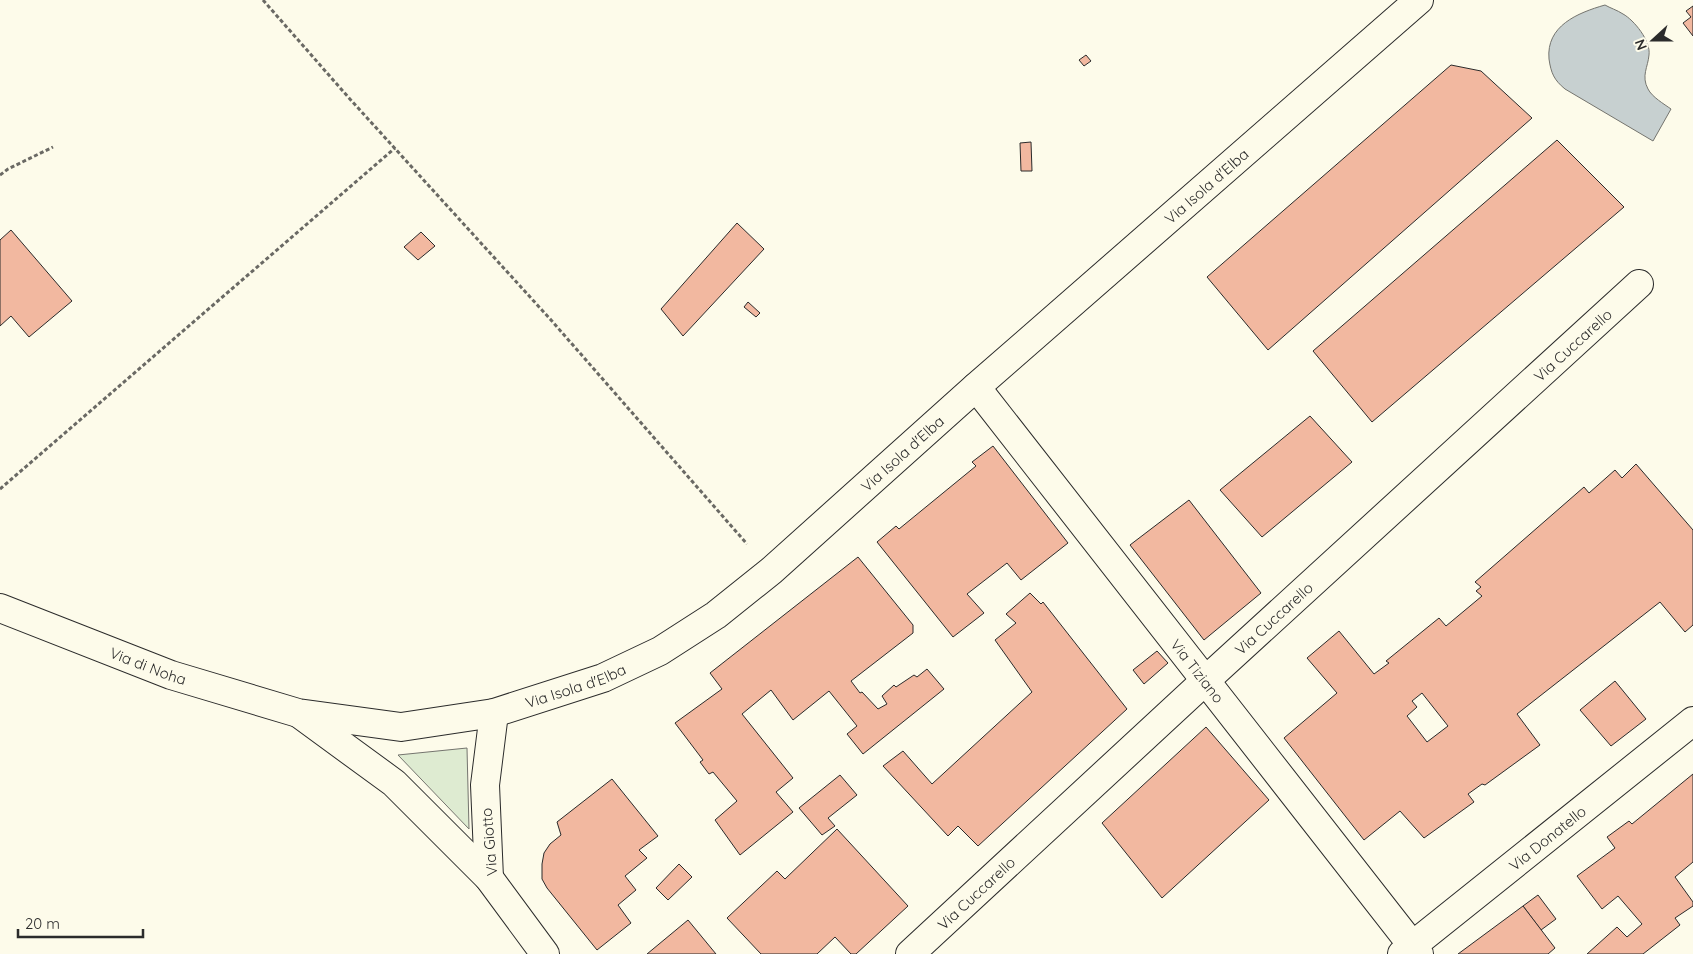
<svg xmlns="http://www.w3.org/2000/svg" width="1693" height="954" font-family="Quicksand,sans-serif">
	<style>
		.green { fill: #deebd1; stroke: #74746e }
		.water { fill: #c7d0d0; stroke: #74746e }
		.building { fill: #f2b8a0; stroke: #2b2b2b; fill-rule: evenodd }
		.lines { fill: none; stroke-linecap: round; stroke-linejoin: round }
		.minor-casing { stroke: #2b2b2b; stroke-width: 30 }
		.path { stroke: #6a6964; stroke-width: 3; stroke-dasharray: 4 2.5; stroke-linecap: butt }
		.minor { stroke: #fdfbea; stroke-width: 28 }
		.labels { text-anchor: middle; dominant-baseline: central; stroke-width: 4; stroke-linejoin: round; paint-order: stroke }
		.street-label { font-size: 15px; fill: #2b2b2b; stroke: #fdfbea }
	</style>
	<rect width="100%" height="100%" fill="#fdfbea"/>
	<polygon class="green" points="467,748 469,829 398,755"/>
	<path class="water" d="M1605,5c5,3 12,5 18,9 11,6 28,27 26,41 -1,12 -8,21 -1,34 4,8 16,15 23,20l-18,32 -88,-52c-11,-9 -14,-16 -16,-30 -3,-33 28,-46 56,-54z"/>
	<g class="building">
		<polygon points="1693,6 1693,36 1683,23 1691,17 1686,11"/>
		<polygon points="1086,55 1091,61 1084,66 1079,60"/>
		<polygon points="1451,65 1481,71 1532,118 1268,350 1207,277"/>
		<polygon points="1557,140 1624,207 1372,422 1313,351"/>
		<polygon points="1031,142 1032,171 1021,171 1020,143"/>
		<polygon points="737,223 764,249 683,336 661,309"/>
		<polygon points="11,230 72,301 29,337 11,316 0,326 0,240"/>
		<polygon points="421,232 435,246 418,260 404,247"/>
		<polygon points="748,302 760,313 756,317 744,307"/>
		<polygon points="1310,416 1352,462 1262,537 1220,490"/>
		<polygon points="993,446 1068,543 1021,580 1007,563 967,594 984,613 953,637 877,542 896,526 899,529 976,466 972,462"/>
		<path d="M1636,464l57,66v95l-8,7 -25,-30 -143,112 23,31 -55,40 -3,-1 -14,10 6,8 -50,36 -24,-27 -36,29 -80,-102 53,-45 -30,-35 32,-27 35,43 15,-11 -3,-2 53,-43 7,8 36,-30 -6,-5 5,-4 -6,-5 109,-95 5,6 26,-23 7,8zM1422,693l26,33 -21,16 -20,-26 10,-9 -5,-6z"/>
		<polygon points="1189,500 1261,593 1204,640 1130,545"/>
		<polygon points="858,557 913,625 913,633 851,681 860,693 862,692 878,709 887,704 882,696 894,685 896,687 914,675 917,677 927,669 944,689 863,754 847,734 857,726 829,691 793,720 771,690 742,714 793,778 776,792 793,812 740,855 715,820 737,801 713,772 709,774 700,762 703,760 675,723 722,689 710,673"/>
		<polygon points="1030,593 1041,604 1043,602 1127,709 978,846 958,826 948,836 883,766 903,751 932,784 1032,692 995,640 1016,623 1006,614"/>
		<polygon points="1157,651 1168,663 1144,684 1133,670"/>
		<polygon points="1615,681 1646,719 1611,746 1580,710"/>
		<polygon points="1206,727 1269,800 1162,898 1102,823"/>
		<polygon points="1693,774 1693,862 1675,877 1693,902 1693,906 1675,918 1680,925 1643,954 1587,954 1617,927 1627,937 1642,924 1618,896 1602,909 1577,876 1615,848 1607,837 1629,821 1632,824"/>
		<polygon points="840,775 857,795 828,818 835,826 822,835 799,808"/>
		<polygon points="612,779 658,836 639,850 647,858 625,876 636,890 618,905 631,923 597,950 547,888 542,879 542,864 544,853 550,844 561,835 557,822"/>
		<polygon points="837,829 908,906 856,954 851,954 835,937 817,954 761,954 727,918 777,871 785,879"/>
		<polygon points="679,864 692,877 668,900 656,888"/>
		<polygon points="1538,895 1556,919 1541,930 1523,906"/>
		<polygon points="1523,906 1555,948 1548,954 1458,954"/>
		<polygon points="688,920 716,954 647,954"/>
	</g>
	<g class="lines">
		<defs>
			<g id="minor">
				<path id="s1" d="M976,387l443,567"/>
				<path id="s2" d="M0,608l171,67 127,38 103,14 93,-14 109,-35 57,-27 56,-36 55,-44 205,-184 443,-387"/>
				<polyline points="301,715 394,783 489,878 545,954"/>
				<polyline points="489,878 485,785 494,713"/>
				<path id="s3" d="M910,954l296,-274 433,-396"/>
				<path id="s4" d="M1402,954l291,-233"/>
			</g>
		</defs>
		<use href="#minor" class="minor-casing"/>
		<g class="path">
			<polyline points="263,0 349,98 551,320 747,544"/>
			<polyline points="0,175 8,169 53,147"/>
			<polyline points="0,489 395,148"/>
		</g>
		<use href="#minor" class="minor"/>
	</g>
	<g class="labels">
		<g class="street-label">
			<text stroke="none"><textPath href="#s2" startOffset="1410">Via Isola d'Elba</textPath></text>
			<text stroke="none"><textPath href="#s3" startOffset="900">Via Cuccarello</textPath></text>
			<text stroke="none"><textPath href="#s2" startOffset="1005">Via Isola d'Elba</textPath></text>
			<text stroke="none"><textPath href="#s3" startOffset="495">Via Cuccarello</textPath></text>
			<text stroke="none"><textPath href="#s2" startOffset="159">Via di Noha</textPath></text>
			<text stroke="none"><textPath href="#s1" startOffset="360">Via Tiziano</textPath></text>
			<text stroke="none"><textPath href="#s2" startOffset="600">Via Isola d'Elba</textPath></text>
			<text stroke="none"><textPath href="#s4" startOffset="186">Via Donatello</textPath></text>
			<text transform="translate(489 842) rotate(-95)">Via Giotto</text>
			<text stroke="none"><textPath href="#s3" startOffset="90">Via Cuccarello</textPath></text>
		</g>
	</g>
	<g transform="translate(1653 40) rotate(249)" stroke="#fdfbea" stroke-width="4" paint-order="stroke">
	<path d="M0-4L9 19L0 12L-9 19Z" fill="#2b2b2b"/>
	<text y="-8" font-size="14" font-weight="bold" text-anchor="middle" fill="#2b2b2b">N</text>
	</g>
	<path d="M18 929v8h125v-8" fill="none" stroke="#2b2b2b" stroke-width="2.5"/>
	<text x="25" y="929" font-size="15" fill="#2b2b2b" stroke="#fdfbea" stroke-width="4" paint-order="stroke">20 m</text>
</svg>
